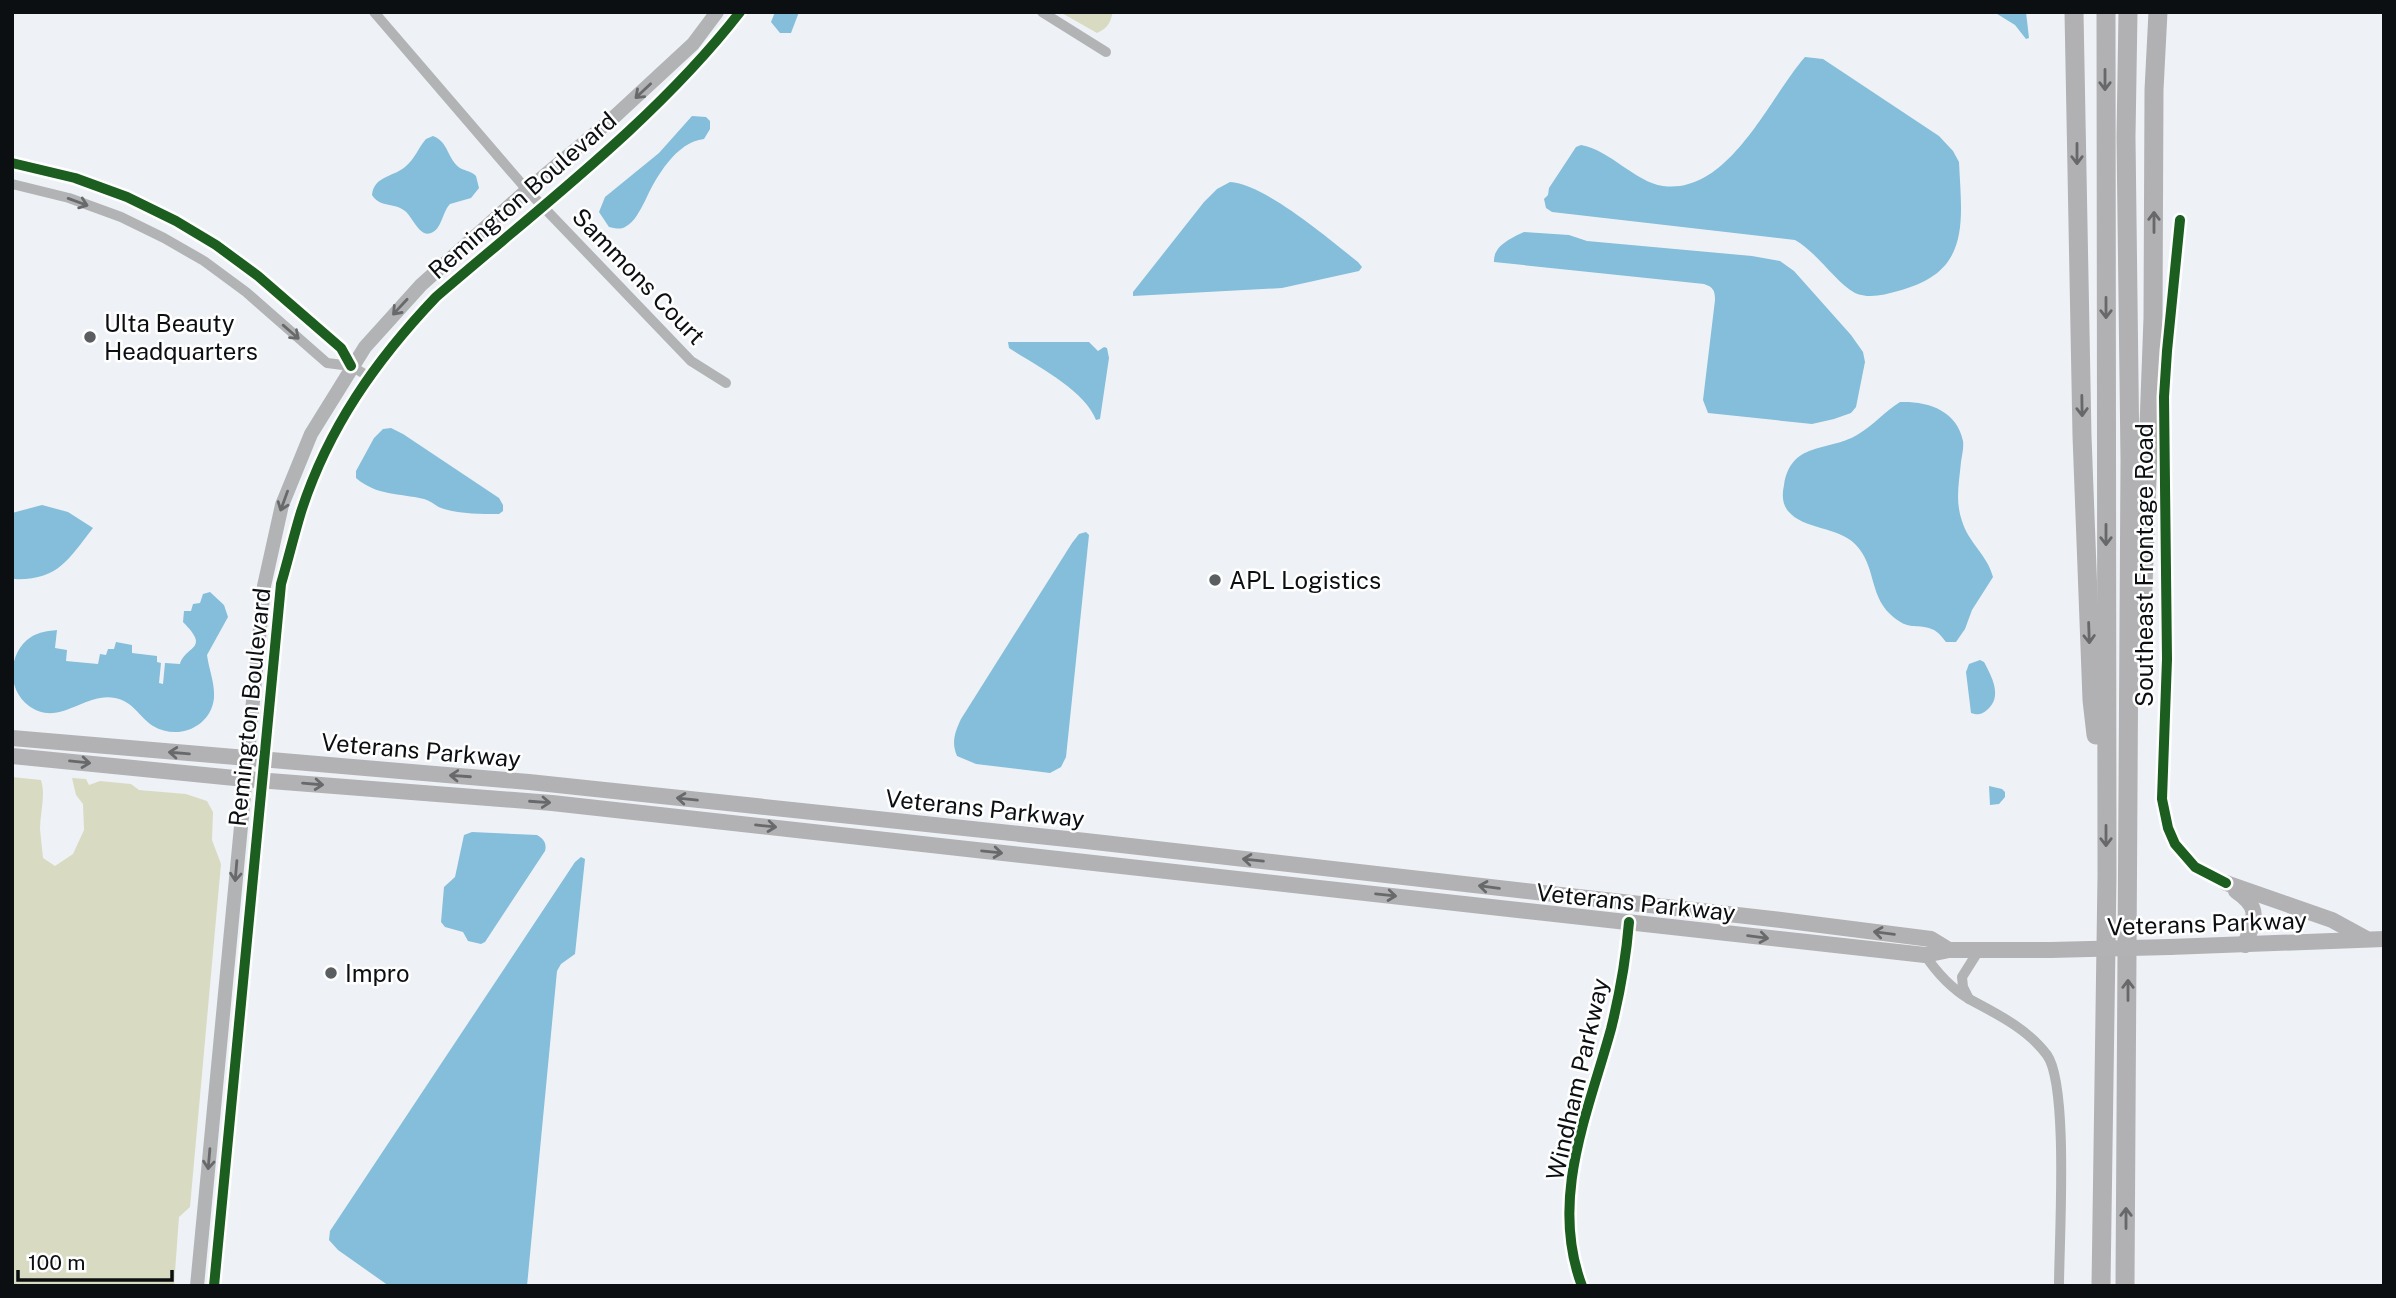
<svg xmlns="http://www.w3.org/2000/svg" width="2396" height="1298" font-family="'Public Sans',sans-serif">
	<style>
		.green { fill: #d8dbc2 }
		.water { fill: #84beda }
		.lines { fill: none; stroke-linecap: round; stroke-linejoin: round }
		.minor { stroke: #b2b3b5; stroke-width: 10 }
		.tertiary { stroke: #b2b3b5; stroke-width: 14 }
		.secondary { stroke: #b2b2b4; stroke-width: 16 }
		.motorway { stroke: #b1b1b3; stroke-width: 19 }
		.secondary-bridge { stroke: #b2b2b4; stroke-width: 16 }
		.cycleway-casing { stroke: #fff; stroke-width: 15 }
		.cycleway { stroke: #1b5e20; stroke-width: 10 }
		.oneway { stroke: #67686a }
		.oneway2 { stroke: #67696b }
		.poi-dot { fill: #5b5e61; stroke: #fff; stroke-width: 2.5 }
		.labels { text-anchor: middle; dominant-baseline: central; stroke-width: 5; stroke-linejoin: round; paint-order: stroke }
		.street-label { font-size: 24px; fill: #0c0f11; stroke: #fff }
		.poi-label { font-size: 24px; fill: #0c0f11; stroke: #fff; text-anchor: start }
	</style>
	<rect width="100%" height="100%" fill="#eef2f6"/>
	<g class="green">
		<path d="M1060,12h53c-3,11 -5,16 -16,21z"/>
		<path d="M12,777l29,3c5,16 -1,32 -1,49 1,10 2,19 3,29l12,8 18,-12 11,-24 -1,-26 -7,-9 -4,-17 14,1 3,6 11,-4 31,3 8,6 47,4 21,7 6,11 -1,28 9,24 -31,343 -11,10 -5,69h-162z"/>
	</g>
	<g class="water">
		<polygon points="775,12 799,12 791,33 780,33 771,22"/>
		<polygon points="1994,12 2026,12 2029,38 2026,39 2015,25"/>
		<path d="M1805,57l18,2 116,77 14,15 6,11c3,62 12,110 -61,129 -14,4 -29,8 -43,2 -19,-10 -37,-40 -60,-53l-243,-28 -6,-4 -2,-9 4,-4 1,-7 27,-41 5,-2c29,5 54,37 82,41 66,9 106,-88 142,-129z"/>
		<path d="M692,116l14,1 4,4v8l-6,10c-28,3 -48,38 -59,62 -5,9 -10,21 -20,26 -5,3 -11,1 -16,0l-10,-15 6,-15 54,-44z"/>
		<path d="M433,136c16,6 14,23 27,32 5,3 11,3 16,8l3,12 -8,10 -21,6c-7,7 -8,23 -17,28 -13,8 -20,-15 -28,-21 -11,-9 -25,-3 -33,-16 2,-19 21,-18 33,-28 10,-8 13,-19 21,-28z"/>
		<path d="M1230,182c35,2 100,58 128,80l4,5 -3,4 -77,17 -149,8v-4l71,-90 13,-13z"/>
		<path d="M1524,232l45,3 18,6 165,15 28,5 14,10 57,64 12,17 2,10 -9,45 -5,6 -17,6 -22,5 -104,-11 -5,-13 12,-100c0,-10 -2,-13 -11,-16l-210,-22c-1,-16 17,-24 30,-30z"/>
		<path d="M1008,342h81l9,9 6,-4 3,1 2,10 -9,61 -4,1c-11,-30 -61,-55 -87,-72z"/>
		<path d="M1900,402c27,-1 57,8 63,39 1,6 -1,14 -2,21 -2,21 -6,39 1,59 6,21 26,35 31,56l-21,33 -7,19 -9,13h-10c-3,-4 -8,-10 -12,-12 -17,-8 -24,3 -44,-16 -21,-20 -14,-49 -35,-70 -18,-18 -51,-14 -67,-33 -6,-7 -6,-17 -4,-26 7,-44 44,-33 73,-50 16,-9 28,-24 43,-33z"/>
		<path d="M391,428l12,6 96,64 4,7v6l-4,3c-18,0 -37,0 -55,-5 -8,-2 -12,-8 -20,-10 -25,-6 -47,-3 -68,-21v-7l18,-33 9,-9z"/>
		<path d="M42,505l26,7 25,16c-26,33 -35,53 -81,51v-66z"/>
		<path d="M1086,532l3,3 -23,222 -5,10 -11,6 -74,-9 -19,-8c-6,-14 -2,-24 4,-37l111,-176 7,-9z"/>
		<path d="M210,592l14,13 4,12 -21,38c2,15 8,28 7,43 -3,29 -36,43 -61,28 -14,-9 -20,-25 -38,-28 -31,-6 -56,30 -86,8 -23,-17 -21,-54 2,-69 8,-5 17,-6 26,-7l-2,18 12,2 -1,11 32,3 2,-10 6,1 2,-6h6l2,-7 16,3v8l25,3v6l4,1 -2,20 4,1 2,-21 15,1c6,-19 31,-14 3,-42l1,-11h7l2,-7 7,-1 3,-9z"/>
		<path d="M1980,660l4,2c8,15 19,35 3,48 -6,5 -9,5 -16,3l-5,-41 3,-8z"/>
		<polygon points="1989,786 2002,789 2005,792 2005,797 1999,804 1990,805"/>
		<path d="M472,832l65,3c7,4 10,9 8,16l-60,91 -4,2 -13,-3 -5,-9 -18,-5 -4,-5 3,-35 11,-10 9,-42z"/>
		<polygon points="581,857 585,859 575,954 561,964 557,971 527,1286 389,1286 338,1250 329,1240 330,1231 575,862"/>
	</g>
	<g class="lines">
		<g class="minor">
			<polyline points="374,12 527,190 691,361 726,383"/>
			<polyline points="1042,12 1106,52"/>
			<polyline points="12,163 75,178 127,197 176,221 216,245 258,276 341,348 351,366"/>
			<polyline points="12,184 69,198 121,217 164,238 204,261 246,292 327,363 351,366 368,376"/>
			<polyline points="2180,220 2167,351 2164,397 2167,659 2162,799 2168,828 2175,844 2195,867 2226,883"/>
			<path d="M1925,955c12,18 26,33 44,44l-6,-12 -1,-10 17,-27"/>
			<path d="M1969,999c28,15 59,30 78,56 22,31 12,187 12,231"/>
			<path d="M1582,1286c-33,-87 6,-173 29,-257 9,-36 15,-70 18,-107"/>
		</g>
		<g class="tertiary">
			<polyline points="197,1286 264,586 282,505 311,434 365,347 421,285 527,190 612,119 693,44 717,12"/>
			<path d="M214,1286l67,-702c7,-24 13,-49 20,-72 27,-84 75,-152 135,-215 103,-89 221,-178 304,-285"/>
		</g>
		<g class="secondary">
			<polyline points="12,738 529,782 1086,841 1781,920 1931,939 1949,950"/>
			<polyline points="12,756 245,779 552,803 1925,955 1949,950 2050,950"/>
			<polyline points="2226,883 2332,920 2365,938"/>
			<path d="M2236,891c26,18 18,27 9,54"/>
			<polyline points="2170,947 2384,939"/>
		</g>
		<g class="motorway">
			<polyline points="2074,12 2082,436 2092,700 2096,735"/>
			<polyline points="2141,639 2153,318 2154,90 2158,12"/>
			<polyline points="2101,1286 2107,876 2106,12"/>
			<polyline points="2125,1286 2130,460 2126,137 2128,12"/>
		</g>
		<polyline class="secondary-bridge" points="2050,950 2170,947"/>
		<defs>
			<g id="cycleway">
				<polyline points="12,163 75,178 127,197 176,221 216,245 258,276 341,348 351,366"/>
				<polyline points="2180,220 2167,351 2164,397 2167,659 2162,799 2168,828 2175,844 2195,867 2226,883"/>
				<path d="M214,1286l67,-702c7,-24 13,-49 20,-72 27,-84 75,-152 135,-215 103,-89 221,-178 304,-285"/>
				<path d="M1582,1286c-33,-87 6,-173 29,-257 9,-36 15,-70 18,-107"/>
			</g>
		</defs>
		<use href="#cycleway" class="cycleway-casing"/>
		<use href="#cycleway" class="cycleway"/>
	</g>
	<defs><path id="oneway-shaft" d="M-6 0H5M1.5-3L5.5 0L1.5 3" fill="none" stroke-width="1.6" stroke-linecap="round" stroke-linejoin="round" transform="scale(1.75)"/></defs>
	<g class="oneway">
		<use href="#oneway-shaft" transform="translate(2105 80) rotate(90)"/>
		<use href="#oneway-shaft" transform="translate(2077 154) rotate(90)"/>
		<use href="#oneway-shaft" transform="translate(2154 222) rotate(-90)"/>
		<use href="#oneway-shaft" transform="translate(2106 308) rotate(90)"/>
		<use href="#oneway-shaft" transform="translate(2082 406) rotate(89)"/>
		<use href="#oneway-shaft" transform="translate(2106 535) rotate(90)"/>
		<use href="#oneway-shaft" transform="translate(2089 633) rotate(88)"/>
		<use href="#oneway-shaft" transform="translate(2106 836) rotate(90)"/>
		<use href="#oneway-shaft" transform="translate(2128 990) rotate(-90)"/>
		<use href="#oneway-shaft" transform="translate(2126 1218) rotate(-90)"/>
	</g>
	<g class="oneway2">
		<use href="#oneway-shaft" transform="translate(643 91) rotate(137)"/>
		<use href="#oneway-shaft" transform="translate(78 202) rotate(20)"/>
		<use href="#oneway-shaft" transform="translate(400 307) rotate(133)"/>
		<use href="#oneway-shaft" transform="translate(291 332) rotate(41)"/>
		<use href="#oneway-shaft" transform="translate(284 501) rotate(110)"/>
		<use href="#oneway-shaft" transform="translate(179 753) rotate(-175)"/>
		<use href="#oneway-shaft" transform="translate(80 762) rotate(6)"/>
		<use href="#oneway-shaft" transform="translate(460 776) rotate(-176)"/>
		<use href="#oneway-shaft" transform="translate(313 784) rotate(5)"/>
		<use href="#oneway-shaft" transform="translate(687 799) rotate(-174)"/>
		<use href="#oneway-shaft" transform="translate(540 802) rotate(4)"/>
		<use href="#oneway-shaft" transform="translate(766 826) rotate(6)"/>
		<use href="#oneway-shaft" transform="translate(992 852) rotate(6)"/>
		<use href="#oneway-shaft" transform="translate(1253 860) rotate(-174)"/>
		<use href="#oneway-shaft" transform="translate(236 871) rotate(95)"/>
		<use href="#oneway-shaft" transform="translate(1489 887) rotate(-173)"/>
		<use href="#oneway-shaft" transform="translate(1386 895) rotate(6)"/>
		<use href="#oneway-shaft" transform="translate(1884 933) rotate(-173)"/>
		<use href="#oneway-shaft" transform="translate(1758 937) rotate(7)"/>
		<use href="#oneway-shaft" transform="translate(209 1159) rotate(95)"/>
	</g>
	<g class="poi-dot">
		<circle cx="90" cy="337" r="7"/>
		<circle cx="1215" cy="580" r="7"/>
		<circle cx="331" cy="973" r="7"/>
	</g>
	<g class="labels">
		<g class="street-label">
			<text transform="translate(522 195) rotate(-41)">Remington Boulevard</text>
			<text transform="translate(639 276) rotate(46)">Sammons Court</text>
			<text transform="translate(2144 565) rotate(-90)">Southeast Frontage Road</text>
			<text transform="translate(249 707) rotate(-84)">Remington Boulevard</text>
			<text transform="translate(421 750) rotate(5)">Veterans Parkway</text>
			<text transform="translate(985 808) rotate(6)">Veterans Parkway</text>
			<text transform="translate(1636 902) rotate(6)">Veterans Parkway</text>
			<text transform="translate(2207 923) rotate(-2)">Veterans Parkway</text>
			<text transform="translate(1577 1079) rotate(-77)">Windham Parkway</text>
		</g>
		<g class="poi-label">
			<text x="104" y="323">Ulta Beauty<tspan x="104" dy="28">Headquarters</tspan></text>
			<text x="1229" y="580">APL Logistics</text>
			<text x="345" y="973">Impro</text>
		</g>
	</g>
	<rect width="2396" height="1298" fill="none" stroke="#0c0f11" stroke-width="28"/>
	<path d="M18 1270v10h154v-10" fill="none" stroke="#0c0f11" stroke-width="3.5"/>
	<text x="28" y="1270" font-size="21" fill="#0c0f11" stroke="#ffffff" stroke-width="5" paint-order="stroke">100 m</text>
</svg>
